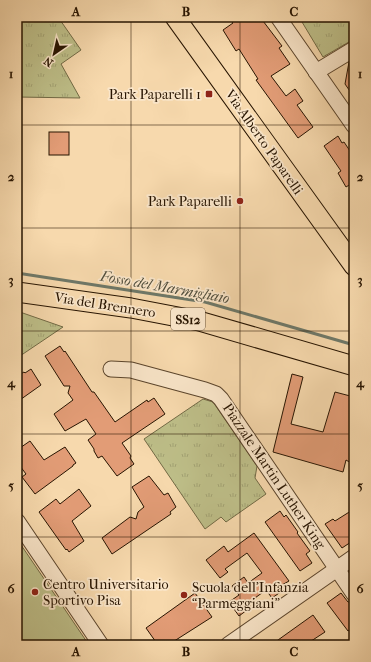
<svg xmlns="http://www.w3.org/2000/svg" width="371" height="662" font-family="'IM FELL French Canon',serif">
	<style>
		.grass { fill: url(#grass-tufts); stroke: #726a45 }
		.garden { fill: #bebf89; stroke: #726a45 }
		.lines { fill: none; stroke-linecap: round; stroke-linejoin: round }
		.stream { stroke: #6e7868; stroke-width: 3 }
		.building { fill: #e29c76; stroke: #271401 }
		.minor-casing { stroke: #5b452c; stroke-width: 17 }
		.major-casing { stroke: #271401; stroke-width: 21 }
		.minor { stroke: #fae6ca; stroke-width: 15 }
		.major { stroke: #f7d9ad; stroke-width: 19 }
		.grid { fill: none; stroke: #271401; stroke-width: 1; stroke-opacity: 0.55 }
		.poi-dot { fill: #8f2418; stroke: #fae6ca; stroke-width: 1.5 }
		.labels { text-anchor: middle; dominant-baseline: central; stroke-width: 3.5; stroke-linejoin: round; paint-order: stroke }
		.shield { fill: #fae6ca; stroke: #66533d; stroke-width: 1 }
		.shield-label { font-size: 13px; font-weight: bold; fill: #271401 }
		.poi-label { font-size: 14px; fill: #271401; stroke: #fae6ca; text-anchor: end }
		.street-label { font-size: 14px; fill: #271401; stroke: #fae6ca }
		.water-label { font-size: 15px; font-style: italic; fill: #504e3d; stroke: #fae6ca }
		.neatline { fill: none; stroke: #271401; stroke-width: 1.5 }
		.grid-label { font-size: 13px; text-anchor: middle; font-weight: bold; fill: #271401 }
	</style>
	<defs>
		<pattern id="grass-tufts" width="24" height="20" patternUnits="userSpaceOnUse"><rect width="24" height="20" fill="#bebf89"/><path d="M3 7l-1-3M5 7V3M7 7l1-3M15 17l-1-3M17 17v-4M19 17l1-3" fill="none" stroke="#a3a374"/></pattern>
	</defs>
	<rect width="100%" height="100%" fill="#f7d9ad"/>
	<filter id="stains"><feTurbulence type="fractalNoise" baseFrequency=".005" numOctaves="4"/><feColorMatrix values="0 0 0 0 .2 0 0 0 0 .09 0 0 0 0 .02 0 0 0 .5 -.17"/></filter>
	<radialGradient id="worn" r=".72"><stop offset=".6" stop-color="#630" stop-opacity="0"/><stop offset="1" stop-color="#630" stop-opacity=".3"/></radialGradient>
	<g class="grass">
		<polygon points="17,17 58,17 81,50 61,64 80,98 17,97"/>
		<polygon points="299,17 354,17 354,39 323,57"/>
		<polygon points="17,311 63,327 17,358"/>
		<polygon points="203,399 213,402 257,466 255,478 266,494 226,522 221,517 205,529 144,439"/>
	</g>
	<polygon class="garden" points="17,539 89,645 17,645"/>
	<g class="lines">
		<polyline class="stream" points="17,273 205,302 354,345"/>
	</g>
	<g class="building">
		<polygon points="228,17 260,17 282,46 279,48 290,64 271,76 286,96 295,89 303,101 297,105 313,127 298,138 256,80 258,79 239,49 236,51 223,30 233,23"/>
		<polygon points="354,60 354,97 345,84 349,62"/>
		<rect x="49" y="132" width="20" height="23"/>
		<polygon points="338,136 342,143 344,142 354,157 354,182 346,187 338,173 341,171 324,146"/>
		<polygon points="60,346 64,352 65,351 92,392 94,392 115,422 147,400 148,402 154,398 165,414 122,443 131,456 130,458 134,464 117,476 102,456 98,458 94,451 94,449 88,440 96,434 86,419 65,431 54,414 73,400 68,393 70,386 64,386 45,356"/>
		<polygon points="31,369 41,385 17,402 17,376 24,372 25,373"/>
		<polygon points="292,374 303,377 291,424 323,432 335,392 354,397 354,453 351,463 346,460 343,472 273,452"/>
		<polygon points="30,441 44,460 65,447 76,463 73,465 73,466 35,494 22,477 26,474 17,462 17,450"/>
		<polygon points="149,476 164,495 168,493 176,507 170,512 171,514 112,554 102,538 130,517 136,519 138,512 144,507 132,487"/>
		<polygon points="79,489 91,506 72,521 84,541 69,552 67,549 66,550 39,512 56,499 60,504"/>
		<polygon points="354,509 354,540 342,548 325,524 333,519 335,521"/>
		<polygon points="280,511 284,517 286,515 298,532 297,533 310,551 306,554 312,563 300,571 265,522"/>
		<polygon points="254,533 289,581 282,585 285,589 272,598 266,590 248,603 251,607 239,616 229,602 239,595 232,586 244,577 248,583 262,573 247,553 225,569 228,572 220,578 206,560 224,546 228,552"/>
		<polygon points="195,593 212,617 168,645 158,645 146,628"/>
		<polygon points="341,593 348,602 351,602 354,606 354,627 348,631 327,603"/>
		<polygon points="313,615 325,632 305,645 271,645"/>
	</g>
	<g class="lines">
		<defs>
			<g id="minor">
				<polyline points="278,17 354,126"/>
				<polyline points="316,72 354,49"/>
				<polyline points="111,369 131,370 205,390 216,394 221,399 354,594"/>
				<polyline points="17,521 101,645"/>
				<polyline points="228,645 354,557"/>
			</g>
			<g id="major">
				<polyline points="175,17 354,266"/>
				<polyline points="17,292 131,308 199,321 354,366"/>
			</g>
		</defs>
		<use href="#minor" class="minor-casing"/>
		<use href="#major" class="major-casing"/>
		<use href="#minor" class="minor"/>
		<use href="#major" class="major"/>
	</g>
	<path class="grid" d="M131,17v628M240,17v628M17,125h337M17,228h337M17,331h337M17,434h337M17,537h337"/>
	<g class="poi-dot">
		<rect x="205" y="90" width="8" height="8" rx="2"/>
		<circle cx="240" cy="201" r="4"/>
		<circle cx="35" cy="592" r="4"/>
		<circle cx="184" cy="595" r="4"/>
	</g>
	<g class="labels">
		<rect class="shield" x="171" y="308" width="34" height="22" rx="3"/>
		<g class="shield-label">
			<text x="188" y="319">SS12</text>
		</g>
		<g class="poi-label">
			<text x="201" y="94">Park Paparelli 1</text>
			<text x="232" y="201">Park Paparelli</text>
			<text x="43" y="584" text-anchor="start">Centro Universitario<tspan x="43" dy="16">Sportivo Pisa</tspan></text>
			<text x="192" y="587" text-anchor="start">Scuola dell’Infanzia<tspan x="192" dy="16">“Parmeggiani”</tspan></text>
		</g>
		<g class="street-label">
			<text transform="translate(264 142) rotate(55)">Via Alberto Paparelli</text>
			<text transform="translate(105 305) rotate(9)">Via del Brennero</text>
			<text transform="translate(274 476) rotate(56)">Piazzale Martin Luther King</text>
		</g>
		<g class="water-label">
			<text transform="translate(165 287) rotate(10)">Fosso del Marmigliaio</text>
		</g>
	</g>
	<rect width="371" height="662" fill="none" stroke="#f7d9ad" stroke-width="44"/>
	<g transform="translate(54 54) rotate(214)" stroke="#fae6ca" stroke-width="3" paint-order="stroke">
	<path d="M0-3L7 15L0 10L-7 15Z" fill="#271401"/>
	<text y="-6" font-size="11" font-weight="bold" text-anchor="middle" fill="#271401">N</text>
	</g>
	<rect x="22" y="22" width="327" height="618" class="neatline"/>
	<g class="grid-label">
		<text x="76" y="16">A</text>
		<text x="186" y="16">B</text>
		<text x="294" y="16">C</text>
		<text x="11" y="78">1</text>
		<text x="360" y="78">1</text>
		<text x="11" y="181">2</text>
		<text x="360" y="181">2</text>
		<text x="11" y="284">3</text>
		<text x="360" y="284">3</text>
		<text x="11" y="387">4</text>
		<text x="360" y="387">4</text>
		<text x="11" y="490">5</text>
		<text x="360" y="490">5</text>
		<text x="11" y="593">6</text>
		<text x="360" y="593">6</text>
		<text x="76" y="656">A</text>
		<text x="186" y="656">B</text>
		<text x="294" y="656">C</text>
	</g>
	<rect width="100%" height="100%" filter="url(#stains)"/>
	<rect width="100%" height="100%" fill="url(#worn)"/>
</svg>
